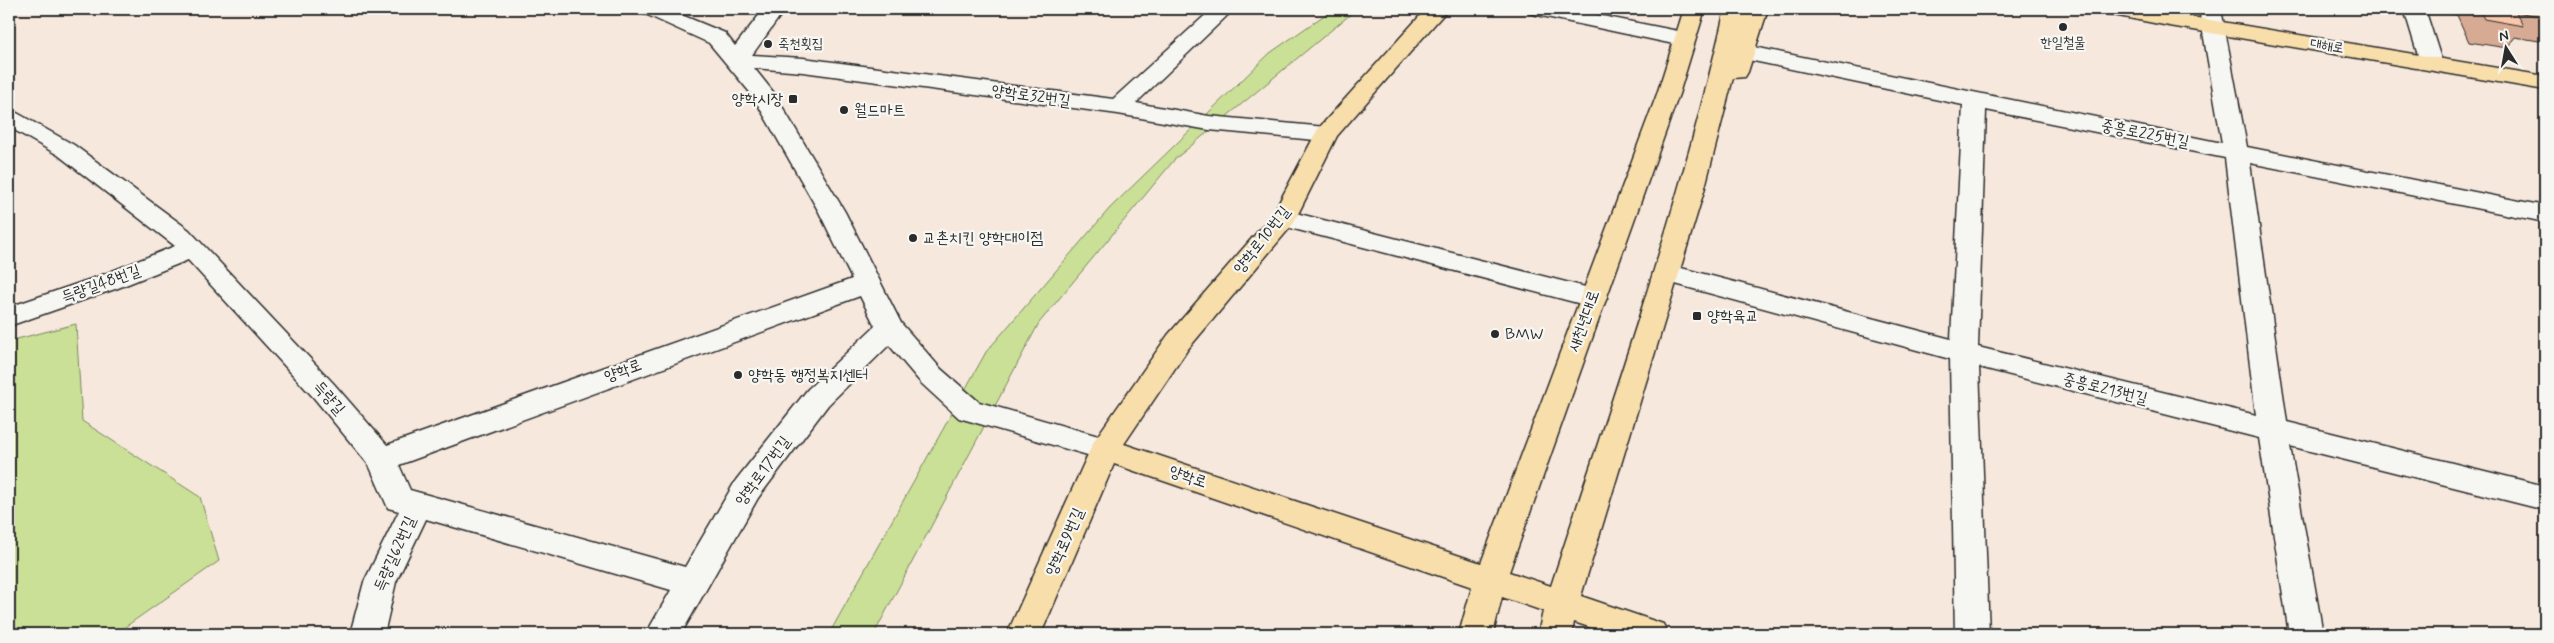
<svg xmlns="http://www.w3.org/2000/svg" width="2554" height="643" font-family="Mynerve,'Poor Story',sans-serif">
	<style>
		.green { fill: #c9e096; stroke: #7a8660 }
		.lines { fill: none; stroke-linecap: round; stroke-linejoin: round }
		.minor-casing { stroke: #2b2b2b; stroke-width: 3 }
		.major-casing { stroke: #2b2b2b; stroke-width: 3 }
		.minor { fill: #f6f6f2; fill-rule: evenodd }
		.major { fill: #f8deab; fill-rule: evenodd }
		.wall { fill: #d7ab93; stroke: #2b2b2b }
		.building { fill: #fac7ab; stroke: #2b2b2b }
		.poi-dot { fill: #2b2b2b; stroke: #f6f6f2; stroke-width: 2 }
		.labels { text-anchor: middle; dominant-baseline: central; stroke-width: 4.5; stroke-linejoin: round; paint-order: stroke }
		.far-poi-label { font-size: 14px; fill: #2b2b2b; stroke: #f6f6f2 }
		.far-street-label { font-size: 14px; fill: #2b2b2b; stroke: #f6f6f2 }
		.street-label { font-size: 16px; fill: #2b2b2b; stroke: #f6f6f2 }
		.poi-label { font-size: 16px; fill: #2b2b2b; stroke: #f6f6f2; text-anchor: start }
	</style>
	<rect width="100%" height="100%" fill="#f7e8dd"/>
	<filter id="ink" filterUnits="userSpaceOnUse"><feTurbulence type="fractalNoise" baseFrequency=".02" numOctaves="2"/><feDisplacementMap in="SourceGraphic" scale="10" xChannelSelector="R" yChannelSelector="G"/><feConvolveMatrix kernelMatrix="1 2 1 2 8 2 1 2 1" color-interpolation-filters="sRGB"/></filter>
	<g filter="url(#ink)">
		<g class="green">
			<polygon points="1333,9 1357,9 1175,159 1039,323 874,634 829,634 986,352 1110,208 1270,53"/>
			<polygon points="76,324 82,421 200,497 219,561 115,634 9,634 9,341"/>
		</g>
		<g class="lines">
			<defs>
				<g id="minor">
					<path d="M639,9h28l58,24 10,13 29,-37h21l-33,46 51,3 310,41 99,-90h22l-98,94 73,13 117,11 8,2 4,5 -4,5 -8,2 -117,-11 -91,-16 -315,-42 -49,-4 20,25 71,119 56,111 40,46 38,33 137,39 4,8 -4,8 -11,3 -146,-42 -38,-35 -32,-38 -61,60 -70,93 -77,136h-35l25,-44 -245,-71 -30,63 -12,52h-34l14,-52 35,-71 -11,-3 -19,-43 -55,-67 -126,-138 -70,28 -109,38v-19l91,-31 75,-30 -117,-91 -49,-28v-16l8,2 57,32 115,85 145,154 53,61 465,-166 -33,-67 -66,-116 -44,-53 -66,-30zM860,296l15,30 -67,63 -72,91 -51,87 -275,-77 -11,-25z"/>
					<polygon points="1526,9 1567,9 1683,32 1691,34 1694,39 1691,44 1683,46 1537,15 1530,13"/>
					<path d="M2199,9h22l26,138 298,59v16l-295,-59 37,259 258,64v24l-255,-64 33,188h-34l-30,-196 -280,-71 10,267h-34l-5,-275 -293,-80 -4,-6 4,-6 9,-3 285,75 12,-234 -219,-46 -8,-2 -3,-5 3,-5 8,-2 478,98zM1986,110l239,48 31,257 -278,-68z"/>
					<polygon points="2404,9 2425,9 2442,62 2439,67 2431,69 2423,67 2420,62"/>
					<polygon points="1284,210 1593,289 1603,291 1607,298 1603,305 1593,307 1275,224 1271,218 1275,212"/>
				</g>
				<g id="major">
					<path d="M1426,9h22l-111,127 -44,88 -105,125 -64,95 357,119 176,-469 27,-85h21l-26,85 -170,478 42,14c62,-191 130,-381 174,-577h21l-1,6 3,-6h20l-20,63 -3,5 -12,1 -29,113 -123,405 82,28 5,10h-58l-36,-12 -2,12h-34l5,-23 -41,-14 -9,37h-34l13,-47 -358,-123 -73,170h-34l87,-193 74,-106 105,-121 45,-85z"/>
					<polygon points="2099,9 2144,9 2545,76 2545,90 2164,25 2103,13"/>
				</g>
			</defs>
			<use href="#minor" class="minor-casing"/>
			<use href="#major" class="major-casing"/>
			<use href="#minor" class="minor"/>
			<use href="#major" class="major"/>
		</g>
		<polygon class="wall" points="2436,9 2545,9 2545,42 2515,37 2507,48 2469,42 2457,15 2437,11"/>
		<polygon class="building" points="2479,9 2545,9 2545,17 2516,12 2523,26 2484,19"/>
	</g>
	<g class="poi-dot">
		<circle cx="2063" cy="27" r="5"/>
		<circle cx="768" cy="44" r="5"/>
		<rect x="788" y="94" width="10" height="10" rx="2.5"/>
		<circle cx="844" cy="110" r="5"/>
		<circle cx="913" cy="238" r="5"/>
		<rect x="1692" y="311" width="10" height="10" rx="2.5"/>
		<circle cx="1495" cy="334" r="5"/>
		<circle cx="738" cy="375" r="5"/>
	</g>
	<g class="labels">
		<g class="far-poi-label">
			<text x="2063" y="43">한일철물</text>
			<text x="778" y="44" text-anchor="start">죽천횟집</text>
		</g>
		<g class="far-street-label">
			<text transform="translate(2327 46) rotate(9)">대해로</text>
		</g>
		<g class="street-label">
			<text transform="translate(1031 96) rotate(8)">양학로32번길</text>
			<text transform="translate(2145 134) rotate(11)">중흥로225번길</text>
			<text transform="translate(1262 240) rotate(-52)">양학로10번길</text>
			<text transform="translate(101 284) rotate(-20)">득량길48번길</text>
			<text transform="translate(1584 321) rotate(-70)">새천년대로</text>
			<text transform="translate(623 371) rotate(-20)">양학로</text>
			<text transform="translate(2105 389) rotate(14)">중흥로213번길</text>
			<text transform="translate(329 398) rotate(49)">득량길</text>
			<text transform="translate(763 471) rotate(-54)">양학로17번길</text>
			<text transform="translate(1188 477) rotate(19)">양학로</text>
			<text transform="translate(1065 542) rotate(-66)">양학로9번길</text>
			<text transform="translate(395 554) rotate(-66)">득량길62번길</text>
		</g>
		<g class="poi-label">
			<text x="783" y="99" text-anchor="end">양학시장</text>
			<text x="854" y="110">월드마트</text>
			<text x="923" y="238">교촌치킨 양학대이점</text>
			<text x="1707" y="316">양학육교</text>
			<text x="1505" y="334">BMW</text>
			<text x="748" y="375">양학동 행정복지센터</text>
		</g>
	</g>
	<rect width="2554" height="643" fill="none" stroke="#f6f6f2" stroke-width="30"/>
	<rect x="15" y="15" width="2524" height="613" fill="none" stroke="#2b2b2b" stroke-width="2" filter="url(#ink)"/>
	<g transform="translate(2506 48) rotate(349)" stroke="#f6f6f2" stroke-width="4" paint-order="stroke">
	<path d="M0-4L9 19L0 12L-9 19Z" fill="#2b2b2b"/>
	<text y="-8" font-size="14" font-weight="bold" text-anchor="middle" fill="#2b2b2b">N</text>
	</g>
</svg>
